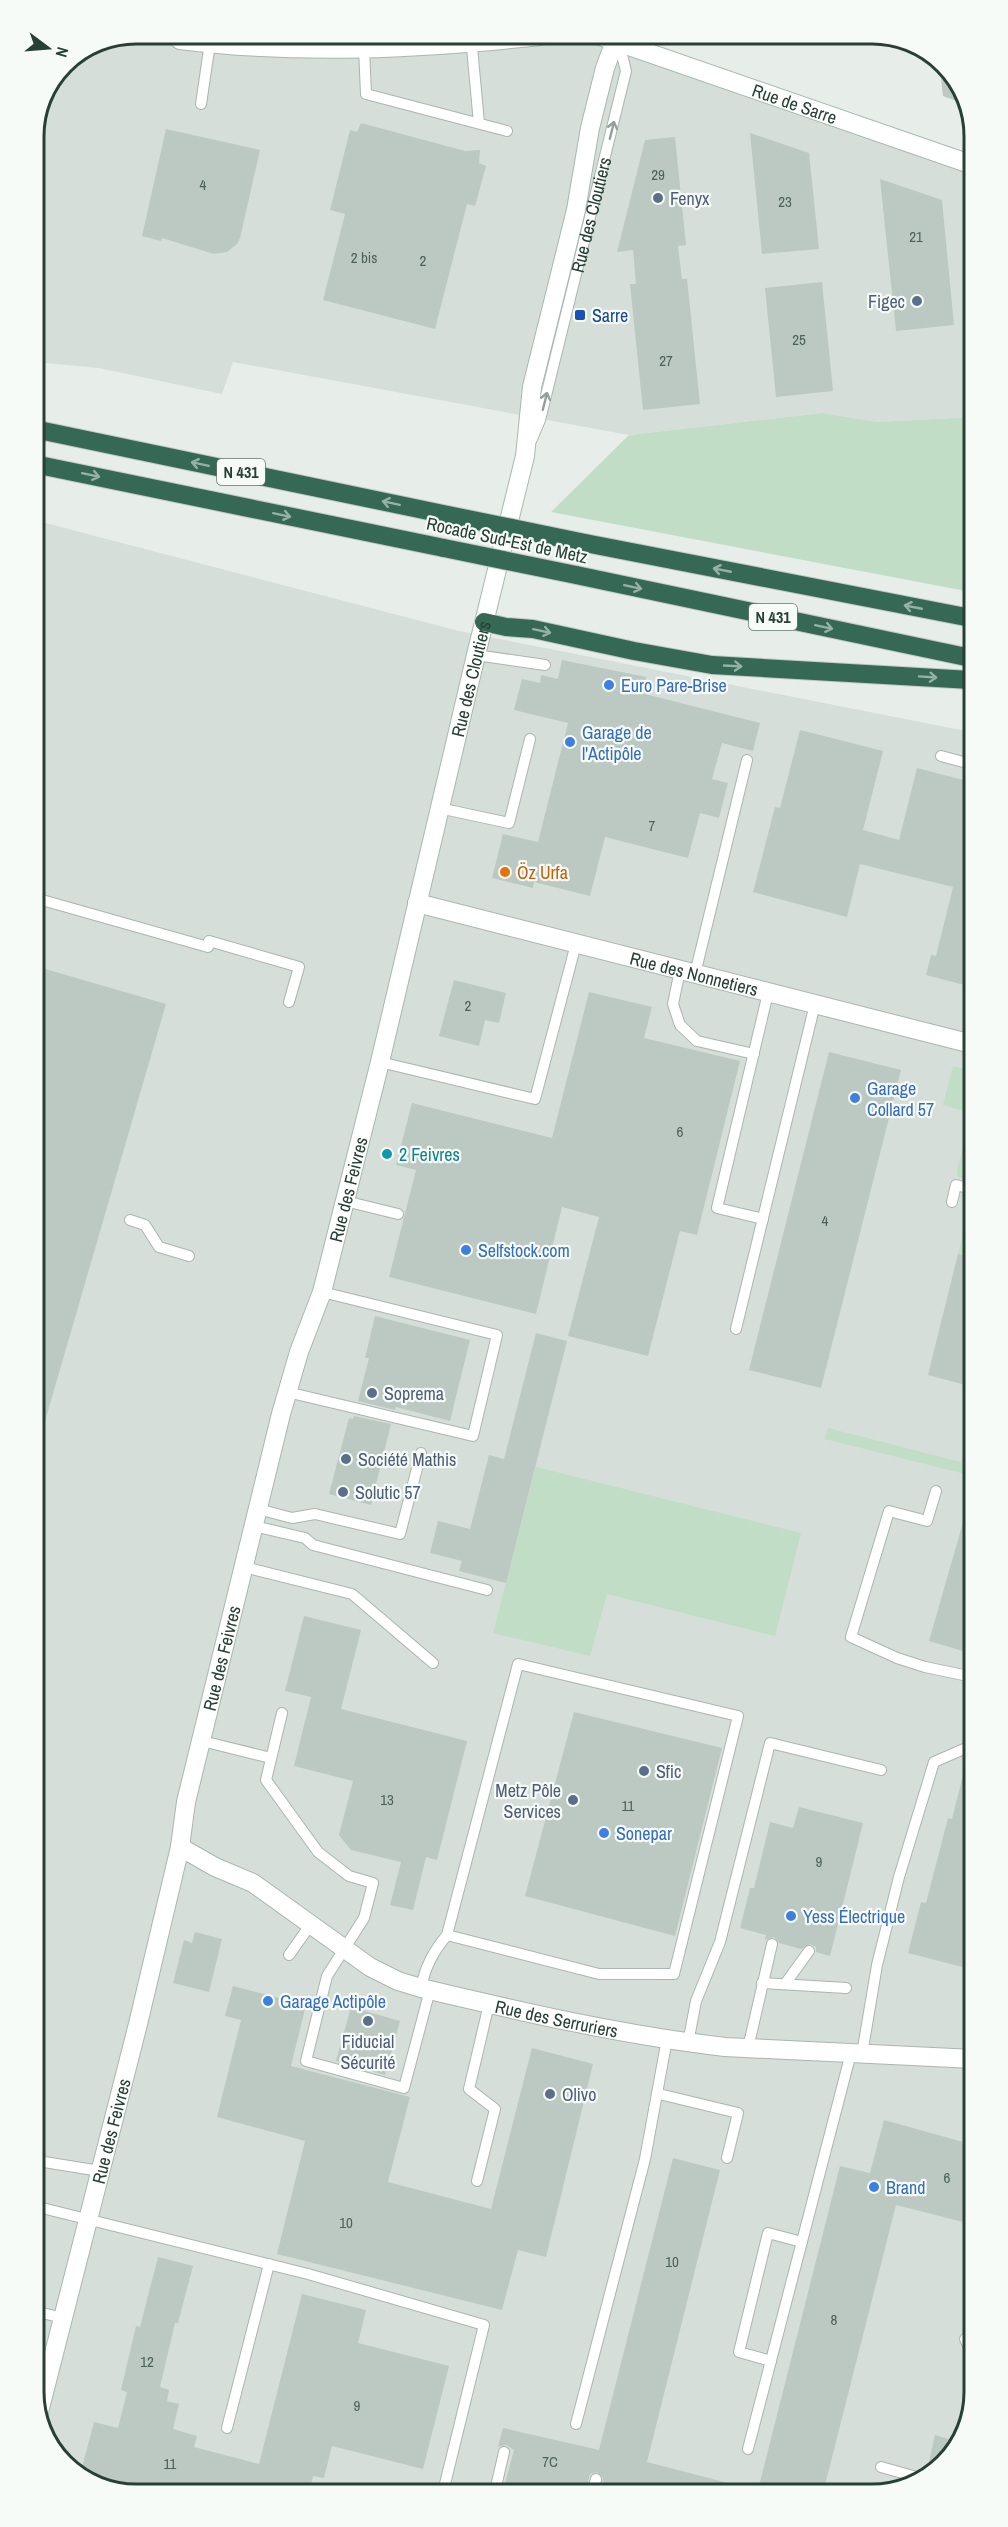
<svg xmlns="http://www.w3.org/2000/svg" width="1008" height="2527" font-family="'Archivo Narrow',sans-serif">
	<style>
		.built { fill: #d5ded8 }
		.green { fill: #c2ddc5 }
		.building { fill: #bcc9c2 }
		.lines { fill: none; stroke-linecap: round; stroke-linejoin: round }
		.lane-casing { stroke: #aab6b0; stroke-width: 12 }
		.street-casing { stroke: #aab6b0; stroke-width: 20 }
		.secondary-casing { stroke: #a6b9af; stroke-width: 20 }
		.highway-casing { stroke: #c3c9c6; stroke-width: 20 }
		.lane { stroke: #fff; stroke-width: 10 }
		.street { stroke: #fff; stroke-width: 18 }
		.secondary { stroke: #fff; stroke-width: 18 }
		.highway { stroke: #356955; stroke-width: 18 }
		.highway-bridge-casing { stroke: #c3c9c6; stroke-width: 20; stroke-linecap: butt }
		.highway-bridge { stroke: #356955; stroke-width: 18 }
		.oneway { stroke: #939f9a }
		.oneway2 { stroke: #96b2a6 }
		.service-dot { fill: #5c6f8a; stroke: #f7fbf8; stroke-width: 2 }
		.transit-dot { fill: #1a4fb4; stroke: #f7fbf8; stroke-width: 2 }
		.shop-dot { fill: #3f7fe0; stroke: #f7fbf8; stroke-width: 2 }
		.food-dot { fill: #e8710a; stroke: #f7fbf8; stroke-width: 2 }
		.culture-dot { fill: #0f9aa8; stroke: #f7fbf8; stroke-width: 2 }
		.labels { text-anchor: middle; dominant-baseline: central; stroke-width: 4.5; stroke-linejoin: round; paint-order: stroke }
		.number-label { font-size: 15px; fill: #4c6258 }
		.shield { fill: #f7fbf8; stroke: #65776f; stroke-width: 1.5 }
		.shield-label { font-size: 16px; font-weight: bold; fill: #273f34 }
		.street-label { font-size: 18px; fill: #273f34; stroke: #f7fbf8 }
		.service-label { font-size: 18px; fill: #4e5e75; stroke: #f7fbf8; text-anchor: start }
		.transit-label { font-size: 18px; fill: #164399; stroke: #f7fbf8; text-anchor: start }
		.shop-label { font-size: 18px; fill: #366cbe; stroke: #f7fbf8; text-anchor: start }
		.food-label { font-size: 18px; fill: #c56008; stroke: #f7fbf8; text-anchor: start }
		.culture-label { font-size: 18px; fill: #0d838f; stroke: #f7fbf8; text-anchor: start }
		.rim { fill: none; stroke: #273f34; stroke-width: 3 }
	</style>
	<rect width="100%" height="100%" fill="#e7eeea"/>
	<g class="built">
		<polygon points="612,36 970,164 970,417 878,422 822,413 629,435 233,362 222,394 99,368 34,362 33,129 63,63 97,41"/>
		<polygon points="34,520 459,631 971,732 975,2392 954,2454 905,2489 129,2494 73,2473 38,2424"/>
	</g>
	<g class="green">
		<polygon points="822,413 878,422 970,417 971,592 551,512 629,435"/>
		<polygon points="953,1066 972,1071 972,1113 943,1105"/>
		<polygon points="972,1115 972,1181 958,1177 957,1170"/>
		<polygon points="972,1219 972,1258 958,1254 966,1224"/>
		<polygon points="828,1428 961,1462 970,1435 973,1436 973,1476 825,1439"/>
		<polygon points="536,1467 801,1533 775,1636 607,1594 590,1656 493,1633"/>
	</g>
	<g class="building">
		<polygon points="939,60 970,103 970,106 943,96"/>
		<polygon points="361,123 465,151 480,150 479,163 486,166 475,206 467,204 435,329 323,300 345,214 330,210 350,130 357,132"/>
		<polygon points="166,129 260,150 240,238 237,244 227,252 214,254 162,238 161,241 142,236"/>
		<polygon points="750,133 809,153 819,249 762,254"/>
		<polygon points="675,137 686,245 678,246 682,279 687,279 700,404 643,410 630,284 636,284 633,250 617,252 645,140"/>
		<polygon points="880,179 942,200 954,325 896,331"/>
		<polygon points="822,282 833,391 776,397 765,288"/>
		<polygon points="562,660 646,677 641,693 760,723 753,751 722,743 712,779 728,783 719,818 700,813 688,858 605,837 590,896 534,882 533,888 492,878 503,834 538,842 568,723 514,710 522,679 540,683 541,675 558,679"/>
		<polygon points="800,730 883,751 863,830 899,840 917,768 971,782 972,987 926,975 931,955 936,956 953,887 860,864 847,917 753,892 775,807 780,808"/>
		<polygon points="35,966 166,1004 41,1435 36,1435"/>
		<polygon points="454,980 506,993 499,1023 485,1020 479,1046 439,1036"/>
		<polygon points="589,992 652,1007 644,1038 740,1061 697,1235 680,1231 648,1356 568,1336 599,1217 562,1207 536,1314 389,1277 416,1170 396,1165 412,1103 552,1138"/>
		<polygon points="829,1052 901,1070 821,1388 749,1370"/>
		<polygon points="958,1254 972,1258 973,1387 928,1375"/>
		<polygon points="375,1316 470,1340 450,1421 396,1407 395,1410 358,1401 369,1358 365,1358"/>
		<polygon points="536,1333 567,1341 506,1583 459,1571 462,1561 430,1553 438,1521 470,1529 489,1455 504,1459"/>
		<polygon points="354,1416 391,1424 371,1505 329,1494 349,1418 353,1419"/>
		<polygon points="968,1505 973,1505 973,1654 929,1641"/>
		<polygon points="304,1616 361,1630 341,1709 467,1741 437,1860 426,1857 413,1910 390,1905 401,1862 351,1850 339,1835 353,1781 294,1766 311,1697 285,1691"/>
		<polygon points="574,1712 722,1748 675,1936 525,1896"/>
		<polygon points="967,1759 974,1760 974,1970 908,1953 921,1902 926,1903 948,1818 952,1819"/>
		<polygon points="799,1807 863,1823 830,1956 816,1952 816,1947 810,1944 801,1949 779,1943 774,1937 765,1940 766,1935 740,1928 750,1888 754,1888 770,1822 793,1828"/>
		<polygon points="195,1932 222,1939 209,1992 173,1983 184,1940 192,1943"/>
		<polygon points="233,1986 306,2005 291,2066 410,2097 388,2182 491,2209 532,2048 593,2064 546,2257 518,2250 502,2310 277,2254 305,2141 217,2117 241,2020 225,2016"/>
		<polygon points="351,2007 400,2021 385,2075 336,2061"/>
		<polygon points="884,2120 974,2145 975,2225 896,2205 824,2489 758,2490 840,2166 870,2173"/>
		<polygon points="673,2158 720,2170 647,2462 732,2484 731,2490 601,2491 603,2478 597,2472 590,2474 586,2491 503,2491 514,2450 506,2445 498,2447 503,2428 599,2450"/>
		<polygon points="158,2257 193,2266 178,2323 175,2323 160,2387 169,2390 167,2401 179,2404 173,2429 197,2436 194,2447 259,2464 302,2294 366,2310 358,2343 449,2366 423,2469 332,2446 324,2478 313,2476 309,2493 129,2494 80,2475 94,2422 118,2428 127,2392 121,2390 136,2326 140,2327"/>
		<polygon points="935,2435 958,2442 954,2454 926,2474"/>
	</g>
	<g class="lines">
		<defs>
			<g id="lane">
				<polyline points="471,37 479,123"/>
				<polyline points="364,48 366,94 507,131"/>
				<polyline points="201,104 210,43"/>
				<path id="s1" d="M532,439l8,-19 86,-349 -8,-32"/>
				<polyline points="476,655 545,665"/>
				<polyline points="941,756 971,764"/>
				<polyline points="439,808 509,823 530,739"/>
				<polyline points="35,898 208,947"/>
				<polyline points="209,941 299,967 289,1002"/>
				<polyline points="680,970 673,1004 680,1025 697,1041 754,1054"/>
				<polyline points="695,974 747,760"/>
				<polyline points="380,1062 535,1099 576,944"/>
				<polyline points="345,1201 398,1214"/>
				<polyline points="952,1202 956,1185 972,1189"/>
				<polyline points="763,1219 717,1208 768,993"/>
				<polyline points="130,1220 145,1225 159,1247 189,1256"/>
				<polyline points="736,1329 815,1004"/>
				<polyline points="287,1392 473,1436 497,1335 322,1292"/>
				<polyline points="936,1491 927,1521 889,1511 851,1637 897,1658 925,1667 973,1677"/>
				<polyline points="258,1509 292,1518 315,1514 400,1534 421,1453"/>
				<polyline points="254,1526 305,1538 313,1545 487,1590"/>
				<polyline points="244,1567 352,1594 433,1663"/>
				<polygon points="518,1664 738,1716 674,1974 599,1974 447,1935"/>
				<polyline points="282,1713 266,1780 318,1852 349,1876 373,1883 364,1918 327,1976 306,2061 404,2088 430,1990"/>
				<polyline points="202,1741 271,1758"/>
				<polyline points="289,1955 311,1924"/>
				<polyline points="762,1983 846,1988"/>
				<polyline points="785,1984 809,1951"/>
				<path d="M421,1988c4,-21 12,-36 26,-53"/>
				<polyline points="688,2043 696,2001 720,1942 770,1743 881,1770"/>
				<polyline points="748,2048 772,1944"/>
				<polyline points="862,2054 877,1965 899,1877 934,1762 973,1745"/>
				<polyline points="659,2094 738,2113 727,2158"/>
				<polyline points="38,2161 100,2171"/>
				<polyline points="477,2181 495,2109 469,2089 489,2004"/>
				<polyline points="38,2207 308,2274 484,2325 443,2492"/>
				<polyline points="38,2312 63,2318"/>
				<polyline points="965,2339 970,2349 975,2350"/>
				<polyline points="771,2361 739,2352 768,2233 802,2242"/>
				<polyline points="576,2424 645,2159 667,2039"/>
				<polyline points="227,2428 269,2264"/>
				<polyline points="748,2449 851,2053"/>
				<polyline points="881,2467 920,2478"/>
				<polyline points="393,2491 397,2492"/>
				<polyline points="495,2491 504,2452"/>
				<polyline points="593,2491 596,2479"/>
			</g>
			<g id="street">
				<path id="s2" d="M417,903l555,141"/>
				<path id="s3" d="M180,1847l35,20 38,16 117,84 28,14 23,7c101,24 201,47 304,59l249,12"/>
			</g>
			<g id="secondary">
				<path id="s4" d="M600,36l370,128"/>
				<path d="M180,40c119,15 241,9 360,-4"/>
				<path id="s5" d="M38,2416l100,-392 42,-177 6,-45 95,-388 18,-62 23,-60 58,-230 96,-407 49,-199 7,-69 44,-177 14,-82 15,-60 6,-16 12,-16"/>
			</g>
			<g id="highway">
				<polyline points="34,429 448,515"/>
				<polyline points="34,464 444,548"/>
				<polyline points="585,543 971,618"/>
				<polyline points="576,575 971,658"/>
				<polyline points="484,622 506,627 533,629 634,651 712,665 971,680"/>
			</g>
		</defs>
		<use href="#lane" class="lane-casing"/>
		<use href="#street" class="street-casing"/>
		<use href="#secondary" class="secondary-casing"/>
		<use href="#highway" class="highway-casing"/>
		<use href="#lane" class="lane"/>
		<use href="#street" class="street"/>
		<use href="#secondary" class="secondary"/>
		<use href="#highway" class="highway"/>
		<defs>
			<g id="highway-bridge">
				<polyline points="448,515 585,543"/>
				<polyline points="444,548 576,575"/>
			</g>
		</defs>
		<use href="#highway-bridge" class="highway-bridge-casing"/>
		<use href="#highway-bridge" class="highway-bridge"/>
	</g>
	<defs><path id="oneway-shaft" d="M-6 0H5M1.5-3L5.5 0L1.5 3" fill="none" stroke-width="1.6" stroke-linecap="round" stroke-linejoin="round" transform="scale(1.5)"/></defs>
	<g class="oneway">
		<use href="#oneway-shaft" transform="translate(612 130) rotate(-76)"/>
		<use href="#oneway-shaft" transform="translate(545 401) rotate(-76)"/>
	</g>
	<g class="oneway2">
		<use href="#oneway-shaft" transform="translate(200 464) rotate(-168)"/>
		<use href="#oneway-shaft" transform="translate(91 475) rotate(12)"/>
		<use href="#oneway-shaft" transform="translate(391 503) rotate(-168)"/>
		<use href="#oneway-shaft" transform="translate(282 515) rotate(12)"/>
		<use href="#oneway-shaft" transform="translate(722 570) rotate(-169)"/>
		<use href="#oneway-shaft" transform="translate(633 587) rotate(12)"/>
		<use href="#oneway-shaft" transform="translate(913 607) rotate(-169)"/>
		<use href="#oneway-shaft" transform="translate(824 627) rotate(12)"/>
		<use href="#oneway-shaft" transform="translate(542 631) rotate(12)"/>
		<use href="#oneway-shaft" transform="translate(733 666) rotate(3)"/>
		<use href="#oneway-shaft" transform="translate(928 677) rotate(4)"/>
	</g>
	<g class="service-dot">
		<circle cx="658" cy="198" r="6"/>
		<circle cx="917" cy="301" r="6"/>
		<circle cx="372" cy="1393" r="6"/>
		<circle cx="346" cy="1459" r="6"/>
		<circle cx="343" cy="1492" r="6"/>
		<circle cx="644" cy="1771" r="6"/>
		<circle cx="573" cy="1800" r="6"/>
		<circle cx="368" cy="2021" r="6"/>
		<circle cx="550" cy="2094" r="6"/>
	</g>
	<rect class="transit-dot" x="574" y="309" width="12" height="12" rx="3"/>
	<g class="shop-dot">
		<circle cx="609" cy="685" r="6"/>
		<circle cx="570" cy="742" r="6"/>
		<circle cx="855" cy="1098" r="6"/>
		<circle cx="466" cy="1250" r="6"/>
		<circle cx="604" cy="1833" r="6"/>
		<circle cx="791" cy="1916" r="6"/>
		<circle cx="268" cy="2001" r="6"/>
		<circle cx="874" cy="2187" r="6"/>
	</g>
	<circle class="food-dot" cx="505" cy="872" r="6"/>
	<circle class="culture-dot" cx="387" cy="1154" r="6"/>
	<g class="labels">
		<g class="number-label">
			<text x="658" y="174">29</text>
			<text x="203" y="184">4</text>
			<text x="785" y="201">23</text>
			<text x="916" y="236">21</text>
			<text x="364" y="257">2 bis</text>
			<text x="423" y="260">2</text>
			<text x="799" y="339">25</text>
			<text x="666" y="360">27</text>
			<text x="652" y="825">7</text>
			<text x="468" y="1005">2</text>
			<text x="680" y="1131">6</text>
			<text x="825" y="1220">4</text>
			<text x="387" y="1799">13</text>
			<text x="628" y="1805">11</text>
			<text x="819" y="1861">9</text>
			<text x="947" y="2177">6</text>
			<text x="346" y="2222">10</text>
			<text x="672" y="2261">10</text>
			<text x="834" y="2319">8</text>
			<text x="147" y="2361">12</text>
			<text x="357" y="2405">9</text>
			<text x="550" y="2461">7C</text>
			<text x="170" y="2463">11</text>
		</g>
		<g class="shield">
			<rect x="217" y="459" width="48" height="26" rx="4.5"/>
			<rect x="749" y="604" width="48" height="26" rx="4.5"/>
		</g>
		<g class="shield-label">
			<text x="241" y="472">N 431</text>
			<text x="773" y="617">N 431</text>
		</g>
		<g class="street-label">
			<text stroke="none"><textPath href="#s4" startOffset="206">Rue de Sarre</textPath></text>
			<text stroke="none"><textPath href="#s1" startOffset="232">Rue des Cloutiers</textPath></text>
			<text transform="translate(507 540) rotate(12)">Rocade Sud-Est de Metz</text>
			<text stroke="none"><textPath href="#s5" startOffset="1791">Rue des Cloutiers</textPath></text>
			<text stroke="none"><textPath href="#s2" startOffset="286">Rue des Nonnetiers</textPath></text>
			<text stroke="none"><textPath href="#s5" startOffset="1266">Rue des Feivres</textPath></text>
			<text stroke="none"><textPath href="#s5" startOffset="780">Rue des Feivres</textPath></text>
			<text stroke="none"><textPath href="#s3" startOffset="420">Rue des Serruriers</textPath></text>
			<text stroke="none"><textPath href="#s5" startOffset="294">Rue des Feivres</textPath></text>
		</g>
		<g class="service-label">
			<text x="670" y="198">Fenyx</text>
			<text x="905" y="301" text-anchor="end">Figec</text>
			<text x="384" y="1393">Soprema</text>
			<text x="358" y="1459">Société Mathis</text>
			<text x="355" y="1492">Solutic 57</text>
			<text x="656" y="1771">Sfic</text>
			<text x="561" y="1790" text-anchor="end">Metz Pôle<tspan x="561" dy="21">Services</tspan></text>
			<text x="368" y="2041" text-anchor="middle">Fiducial<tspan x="368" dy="21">Sécurité</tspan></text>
			<text x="562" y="2094">Olivo</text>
		</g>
		<g class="transit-label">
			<text x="592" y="315">Sarre</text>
		</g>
		<g class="shop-label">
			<text x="621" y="685">Euro Pare-Brise</text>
			<text x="582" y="732">Garage de<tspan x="582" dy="21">l'Actipôle</tspan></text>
			<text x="867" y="1088">Garage<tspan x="867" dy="21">Collard 57</tspan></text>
			<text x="478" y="1250">Selfstock.com</text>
			<text x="616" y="1833">Sonepar</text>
			<text x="803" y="1916">Yess Électrique</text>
			<text x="280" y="2001">Garage Actipôle</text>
			<text x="886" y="2187">Brand</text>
		</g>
		<g class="food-label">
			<text x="517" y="872">Öz Urfa</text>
		</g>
		<g class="culture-label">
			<text x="399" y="1154">2 Feivres</text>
		</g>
	</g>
	<path d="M0 0H1008V2527H0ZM136 44H872A92 92 0 0 1 964 136V2392A92 92 0 0 1 872 2484H136A92 92 0 0 1 44 2392V136A92 92 0 0 1 136 44Z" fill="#f7fbf8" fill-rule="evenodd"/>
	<path class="rim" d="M136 44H872A92 92 0 0 1 964 136V2392A92 92 0 0 1 872 2484H136A92 92 0 0 1 44 2392V136A92 92 0 0 1 136 44Z"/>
	<g transform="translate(48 48) rotate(106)" stroke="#f7fbf8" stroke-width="4.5" paint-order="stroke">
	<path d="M0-4.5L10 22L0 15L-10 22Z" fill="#273f34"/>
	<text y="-9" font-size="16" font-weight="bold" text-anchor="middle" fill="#273f34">N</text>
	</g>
</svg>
